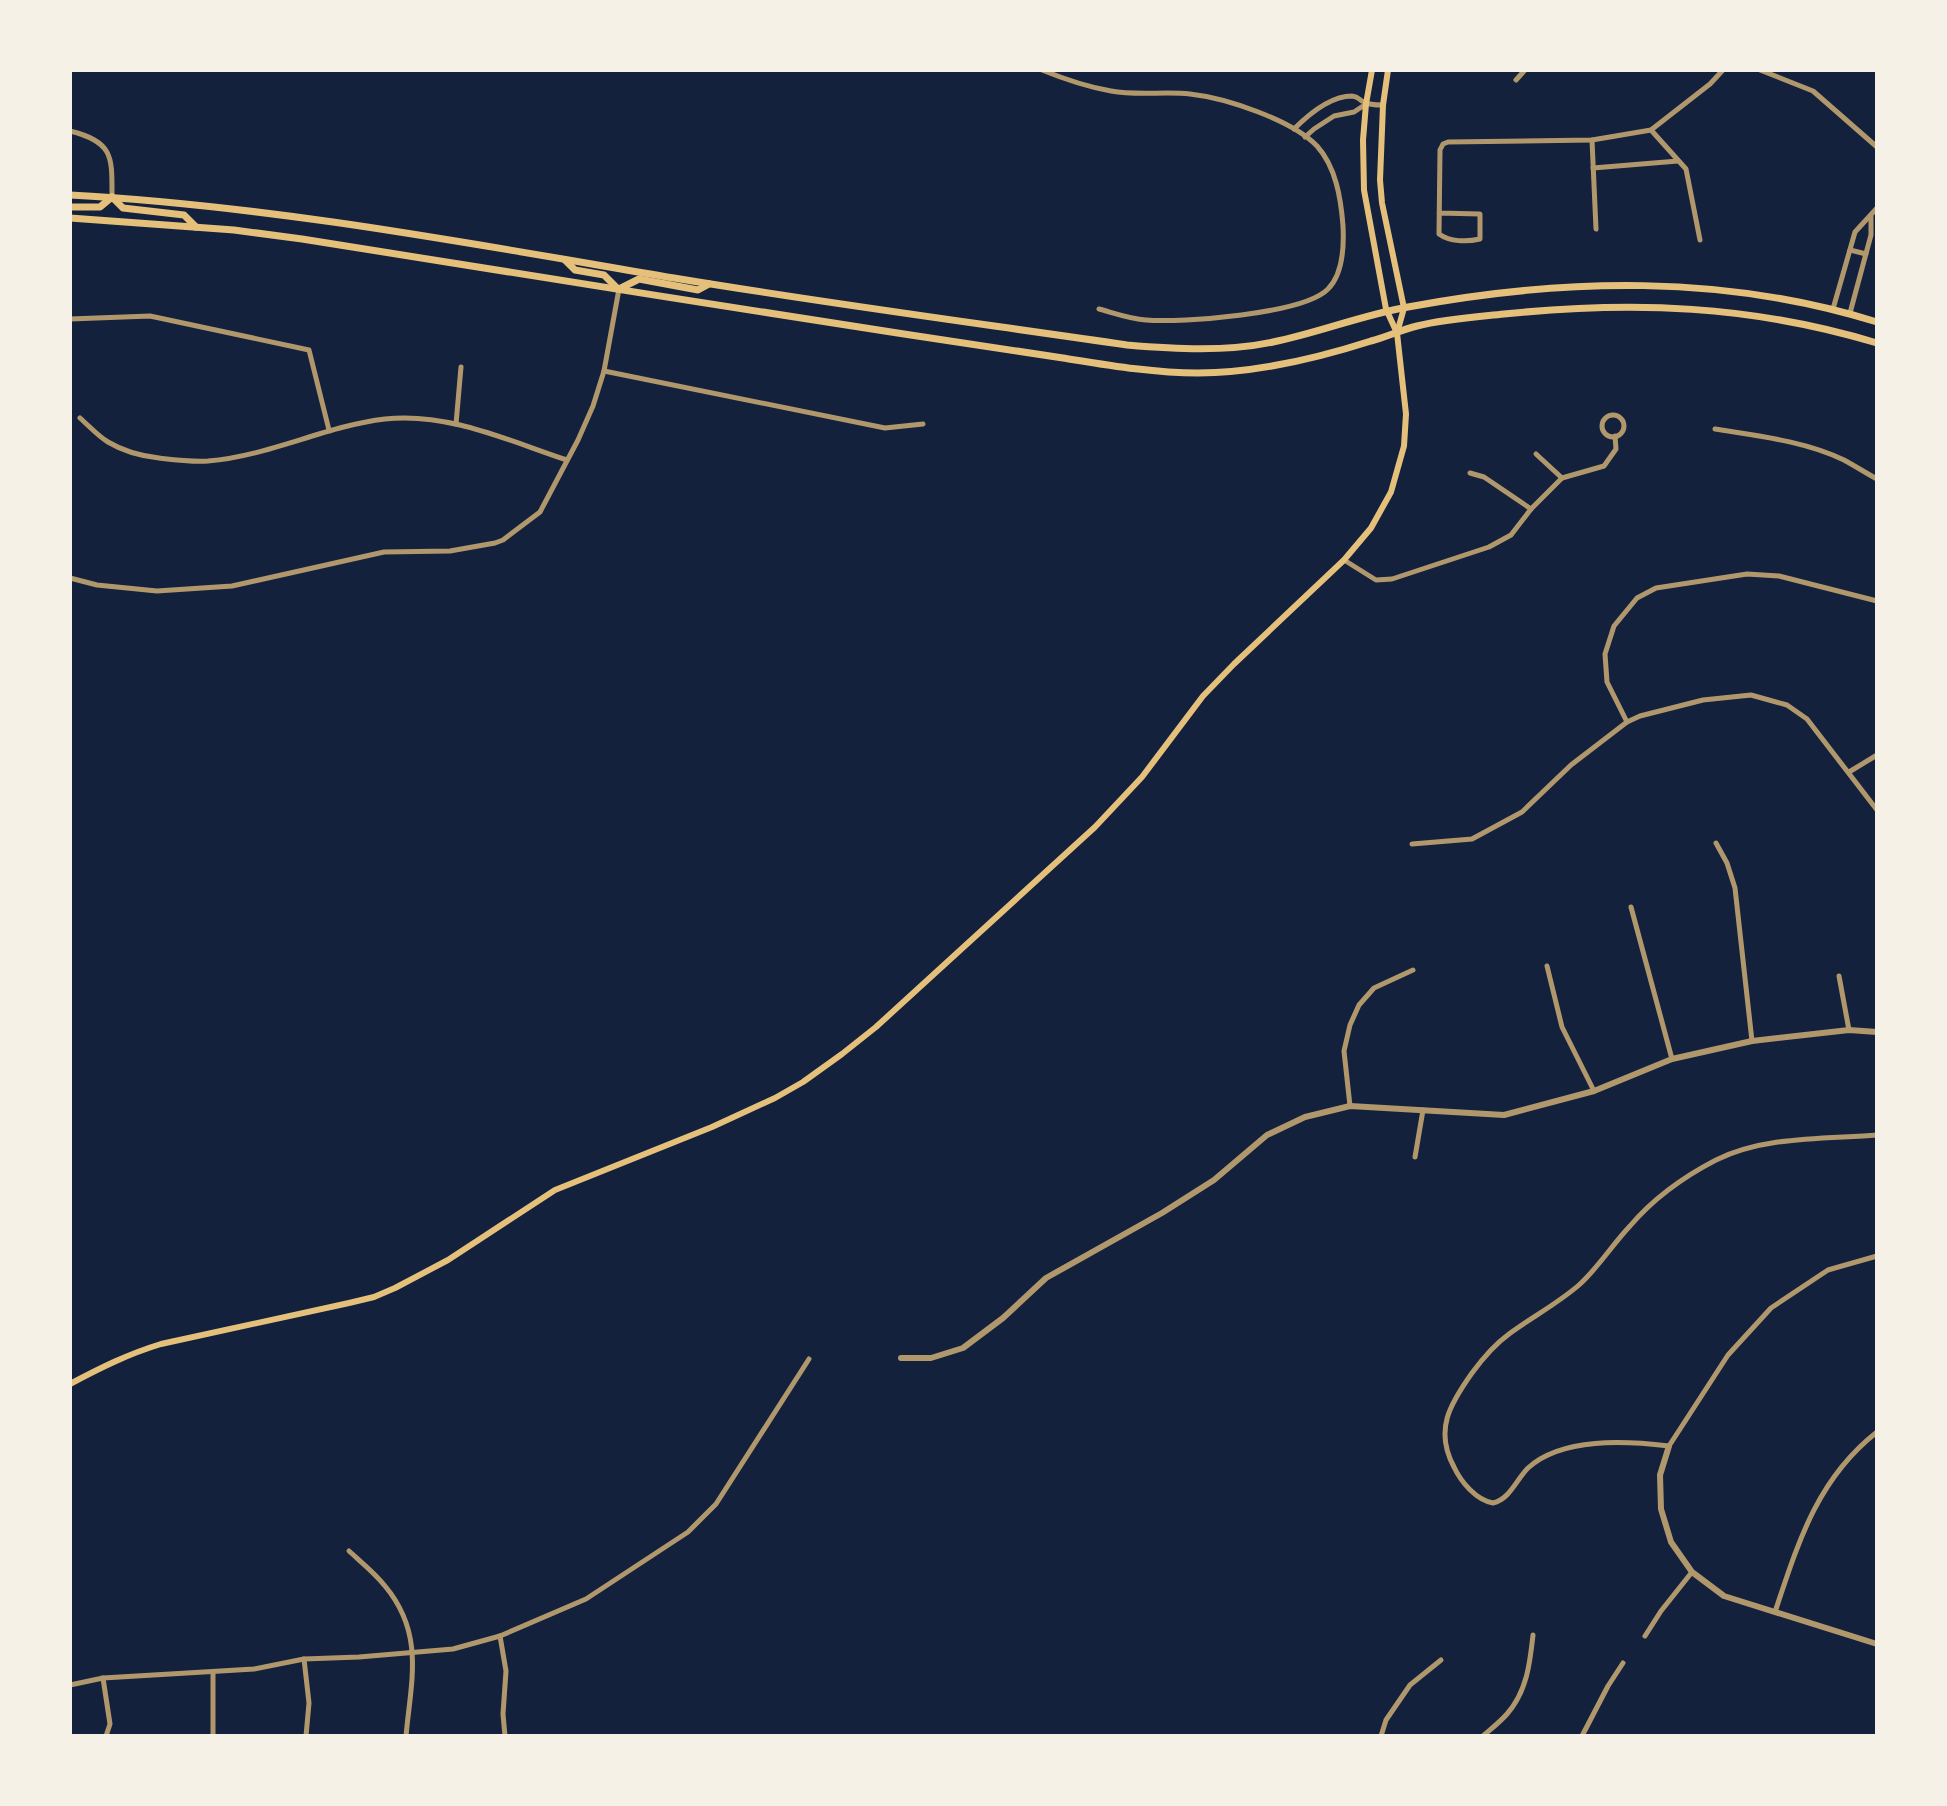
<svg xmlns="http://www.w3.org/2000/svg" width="1947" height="1806" font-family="Montserrat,sans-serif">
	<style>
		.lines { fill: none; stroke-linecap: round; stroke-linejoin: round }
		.minor { stroke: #b1986c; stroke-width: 5 }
		.tertiary { stroke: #b1986c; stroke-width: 6 }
		.secondary { stroke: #e5c07b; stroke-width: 6 }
		.primary { stroke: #e5c07b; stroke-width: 7 }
	</style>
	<rect width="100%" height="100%" fill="#14213d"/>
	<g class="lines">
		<g class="minor">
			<path d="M1042,70c22,9 46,17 69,21 27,5 53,0 79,3 36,4 102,26 127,52 19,21 24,53 26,80 1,19 0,48 -15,63 -24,25 -146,34 -182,31 -16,-1 -32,-7 -47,-11"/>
			<polyline points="1760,70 1813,91 1877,147"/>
			<polyline points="1516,80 1525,70"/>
			<path d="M1294,129c15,-15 36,-33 58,-33 8,1 5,3 12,6 5,3 13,3 19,3"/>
			<polyline points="1651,130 1686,169 1700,240"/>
			<path d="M70,131c44,11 42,26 42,66"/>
			<polyline points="1305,137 1314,129 1334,116 1354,112 1366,104"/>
			<polyline points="1592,140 1596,229"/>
			<polyline points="1593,168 1678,161"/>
			<path d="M1439,213l41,1v25c-13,3 -30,3 -41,-5l1,-84 3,-6 5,-2 144,-2 59,-10 59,-46 13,-14"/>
			<polyline points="1850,250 1866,254"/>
			<polyline points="1833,309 1855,232 1877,208"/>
			<polyline points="1850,313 1871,235 1871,217"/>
			<polyline points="70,319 150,316 309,350 329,430"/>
			<polyline points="604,371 885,428 923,424"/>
			<circle cx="1613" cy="426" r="11"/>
			<path d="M80,418c9,8 18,18 28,24 15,9 33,14 51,16 17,2 32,4 49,3 61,-5 117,-35 177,-42 63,-7 124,22 182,41"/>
			<polyline points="456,424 461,367"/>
			<path d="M1715,429c43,7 90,12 129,31 11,6 22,13 33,19"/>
			<polyline points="1536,454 1562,478"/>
			<polyline points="1470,473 1484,477 1531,509"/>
			<polyline points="1344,560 1376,580 1392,579 1489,547 1511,535 1531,509 1562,478 1604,466 1616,449 1615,436"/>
			<polyline points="70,578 97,585 157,591 232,586 384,552 450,551 495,543 503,540 540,512 578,440 593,406 604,371 619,289"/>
			<polyline points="1627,722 1607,682 1605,654 1614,626 1637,598 1656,588 1747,574 1779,576 1877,601"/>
			<polyline points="1849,772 1877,755"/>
			<polyline points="1716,843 1727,863 1735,888 1752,1041"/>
			<polyline points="1412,844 1472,839 1522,812 1571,765 1627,722 1640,716 1703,700 1751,695 1787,705 1807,719 1877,810"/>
			<polyline points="1631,907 1672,1059"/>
			<polyline points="1547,966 1562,1027 1594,1091"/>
			<polyline points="1839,976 1849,1030"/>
			<polyline points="1350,1106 1344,1051 1350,1025 1359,1005 1374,988 1413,970"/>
			<path d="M1877,1135c-53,4 -112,1 -161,25 -31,16 -63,39 -86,66 -18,19 -32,42 -51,59 -22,19 -47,32 -70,49 -15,11 -26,24 -37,39 -22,31 -38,57 -18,94 7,15 22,33 39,36 17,-4 23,-23 35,-35 34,-31 98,-27 141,-22l59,-91 43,-47 57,-38 49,-14"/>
			<polyline points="1415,1157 1423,1110"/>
			<path d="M349,1551c12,11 26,22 36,35 40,48 26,95 21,150"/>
			<path d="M1775,1612c23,-69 42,-133 102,-180"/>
			<polyline points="500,1636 506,1671 503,1714 505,1736"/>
			<polyline points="1645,1636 1661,1611 1692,1572"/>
			<polyline points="304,1659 309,1703 306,1736"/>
			<polyline points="103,1678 110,1724 106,1736"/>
			<polyline points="70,1685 103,1678 254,1669 304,1659 359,1657 453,1649 500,1636 586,1599 688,1532 716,1504 809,1359"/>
			<polyline points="213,1736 213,1672"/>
			<polyline points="1381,1736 1386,1720 1410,1685 1441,1660"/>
			<path d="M1483,1736c8,-7 17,-14 24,-22 20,-23 23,-51 26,-79"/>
			<polyline points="1582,1736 1608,1686 1623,1663"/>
		</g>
		<g class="tertiary">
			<polyline points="901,1358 931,1358 963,1348 1003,1318 1046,1278 1162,1213 1214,1180 1267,1135 1305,1117 1350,1106 1504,1115 1594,1091 1672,1059 1752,1041 1849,1030 1877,1032"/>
			<polyline points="1669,1446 1660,1475 1661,1509 1671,1542 1692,1572 1724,1596 1877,1644"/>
		</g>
		<g class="secondary">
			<polyline points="1372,70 1366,104 1363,140 1364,190 1386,309 1397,333"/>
			<path d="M70,1384c30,-16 58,-30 91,-40l188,-41 25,-6 21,-9 53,-28 107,-70 157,-63 63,-29 28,-16 39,-28 34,-27 219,-200 47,-50 61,-81 31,-32 110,-104 27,-32 20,-36 13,-46 2,-32 -9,-81 7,-25 -22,-105 -2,-23 3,-75 5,-35"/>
		</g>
		<g class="primary">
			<path d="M70,195c203,11 403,49 604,83 150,25 302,45 453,67 48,4 98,7 146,-3 45,-9 89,-27 135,-35 157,-29 315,-33 469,15"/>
			<polyline points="112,197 123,208 184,215 196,227"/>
			<polyline points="70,207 100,207 112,197"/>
			<path d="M70,218l164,12 68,9c201,31 401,65 602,95 53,8 106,16 159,24 44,7 90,15 135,15 59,0 117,-14 173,-32 15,-4 30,-11 46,-15 28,-7 58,-9 87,-12 130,-13 247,-9 373,29"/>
			<polyline points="565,260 575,270 604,275 617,288"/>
			<polyline points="621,288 639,279 698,290 709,284"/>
		</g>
	</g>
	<rect width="1947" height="1806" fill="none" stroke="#f6f1e7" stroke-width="144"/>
</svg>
